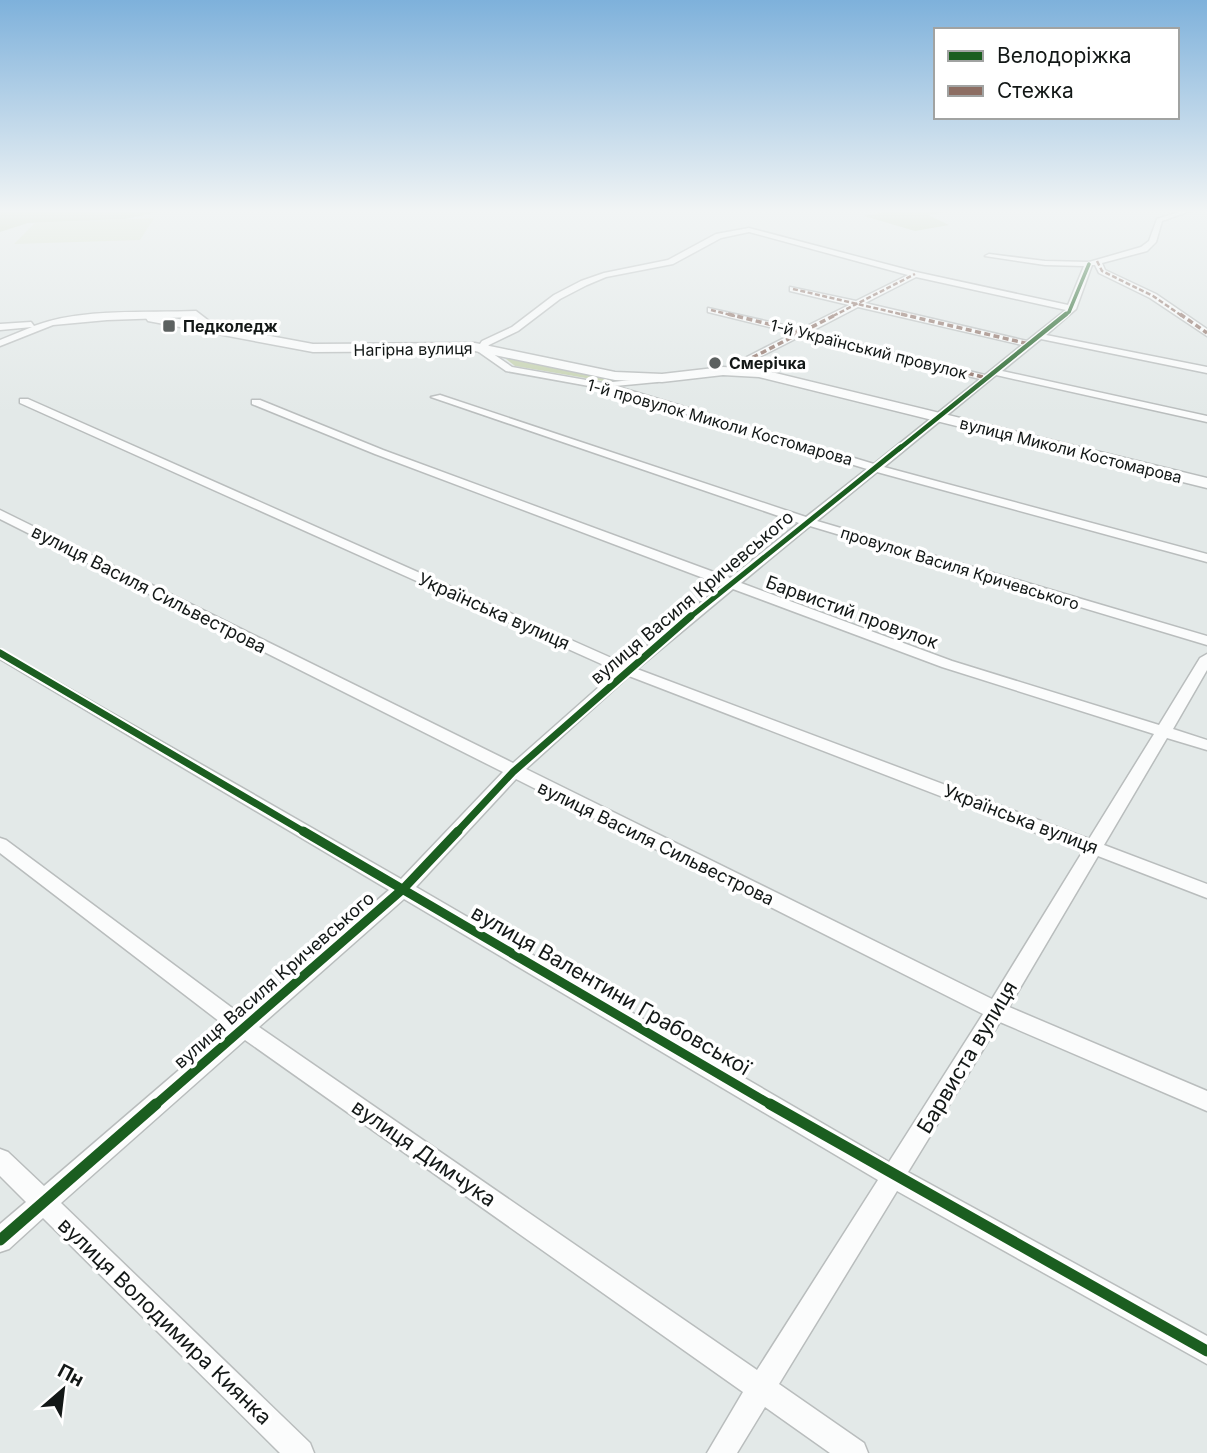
<svg xmlns="http://www.w3.org/2000/svg" width="1207" height="1453" font-family="Inter,sans-serif">
	<style>
		.green { fill: #d8e2c9 }
		.forest { fill: #c5d2af }
		.lines { fill: none; stroke-linecap: round; stroke-linejoin: round }
		.street-casing { stroke: #b9bdbd; stroke-width: 3 }
		.secondary-casing { stroke: #b9bdbd; stroke-width: 3 }
		.street { fill: #fbfcfc; fill-rule: evenodd }
		.secondary { fill: #fbfcfc; fill-rule: evenodd }
		.quiet-far1 { stroke: #8d6e63; stroke-width: 2.5; stroke-dasharray: 5 2.5; stroke-linecap: butt }
		.quiet { stroke: #8d6e63; stroke-width: 3.5; stroke-dasharray: 6 3.5; stroke-linecap: butt }
		.cycleway-far5-casing { stroke: #fff; stroke-width: 5 }
		.cycleway-far4-casing { stroke: #fff; stroke-width: 7 }
		.cycleway-far3-casing { stroke: #fff; stroke-width: 9 }
		.cycleway-far2-casing { stroke: #fff; stroke-width: 11 }
		.cycleway-far1-casing { stroke: #fff; stroke-width: 13 }
		.cycleway-casing { stroke: #fff; stroke-width: 16 }
		.cycleway-far5 { stroke: #1b5e20; stroke-width: 3.5 }
		.cycleway-far4 { stroke: #1b5e20; stroke-width: 4.5 }
		.cycleway-far3 { stroke: #1b5e20; stroke-width: 5 }
		.cycleway-far2 { stroke: #1b5e20; stroke-width: 7 }
		.cycleway-far1 { stroke: #1b5e20; stroke-width: 9 }
		.cycleway { stroke: #1b5e20; stroke-width: 11 }
		.poi-dot { fill: #5c6160; stroke: #fff; stroke-width: 2.5 }
		.labels { text-anchor: middle; dominant-baseline: central; stroke-width: 7; stroke-linejoin: round; paint-order: stroke }
		.far-poi-label { font-size: 16px; font-weight: bold; fill: #131817; stroke: #fff; text-anchor: start }
		.far-street-label { font-size: 16px; fill: #131817; stroke: #fff }
		.street-label { font-size: 18px; fill: #131817; stroke: #fff }
		.near-street-label { font-size: 21px; fill: #131817; stroke: #fff }
	</style>
	<rect width="100%" height="100%" fill="#e3e9e8"/>
	<polygon class="green" points="154,218 140,240 14,244 35,223"/>
	<g class="forest">
		<polygon points="0,211 163,211 125,219 28,223 0,232"/>
		<polygon points="890,211 953,211 928,215 949,225 915,231 864,216"/>
		<polygon points="508,356 624,379 615,383 515,366 506,359"/>
	</g>
	<g class="lines">
		<defs>
			<g id="street">
				<path d="M1181,211h9l-28,10 -6,21 -9,9 -45,12 3,7 51,24 51,35v7l-57,-38 -51,-25 -4,-8h-3l-16,44 -30,26 161,32v6l-166,-34 -39,32 205,45v6l-211,-47 -112,92 323,87v8l-330,-90 -60,49 390,115v9l-397,-119 -69,57 211,78 207,64 41,-67 7,-4v16l-34,59 34,11v10l-40,-12 -63,107 103,39v14l-109,-42 -89,151 198,84v20l-207,-89 -92,150 299,164v28l-310,-173 -118,193 85,59 4,10h-38l-65,-46 -28,46h-30l36,-61 -498,-352 -184,163 249,240 4,10h-34l-237,-235 -34,31 -9,3v-28l26,-22 -26,-26v-27l8,3 36,34 184,-158 -228,-175v-15l6,2 237,176 146,-126 -389,-231v-10l401,230 102,-107 -503,-253v-9l513,253 104,-92 -597,-268v-4h8l597,265 97,-79 -347,-131 -123,-50v-4h8l123,50 347,128 69,-55 -368,-126 9,-2 366,122 61,-48 -267,-81 -94,-17 -30,-21 6,-9 30,-14 42,-32 27,-14 23,-8 64,-13 48,-26 33,-6 167,44 152,33 16,-39 -39,-1 -60,-9 4,-2 56,7 44,1 52,-15 8,-6 8,-22zM749,232l159,43 -52,26 -66,-14v4l59,14 -48,24 -93,-21v4l86,21 -55,28 -2,11h6l3,-8 57,-29 177,44 -106,85 -259,-78 42,-4 3,-1v-4l-57,6 -91,-16 -26,-18 3,-4 29,-14 42,-32 27,-14 19,-8 67,-13 48,-26zM916,277l150,33 -39,31 -162,-38zM858,307l164,38 -37,30 -175,-43zM733,589l209,78 212,67 -65,105 -452,-170zM629,676l454,175 -91,148 -466,-230zM516,779l467,235 -94,148 -473,-275zM404,899l474,281 -121,190 -498,-343z"/>
				<path d="M196,311l22,17v4h-6l-18,-15 -87,3 -54,5 -53,21v-6l32,-13 -32,3v-6l31,-2 3,4c47,-18 112,-13 162,-15z"/>
			</g>
			<polygon id="secondary" points="152,314 313,344 475,343 615,372 662,374 723,367 759,369 1207,478 1207,488 759,377 723,375 662,382 615,380 475,351 313,352 148,321 146,318"/>
		</defs>
		<use href="#street" class="street-casing"/>
		<use href="#secondary" class="secondary-casing"/>
		<use href="#street" class="street"/>
		<use href="#secondary" class="secondary"/>
		<g class="quiet-far1">
			<polyline points="1097,261 1102,271 1153,296 1182,316"/>
			<polyline points="793,289 909,316"/>
			<polyline points="711,310 735,316"/>
			<polyline points="833,316 915,274"/>
		</g>
		<g class="quiet">
			<polyline points="728,314 987,378"/>
			<polyline points="901,314 1029,344"/>
			<polyline points="1180,314 1207,333"/>
			<polyline points="740,370 742,363 837,314"/>
		</g>
		<defs>
			<polyline id="cycleway-far5" points="1064,316 1069,312 1089,264"/>
			<polyline id="cycleway-far4" points="899,449 1066,314"/>
			<polyline id="cycleway-far3" points="689,618 901,447"/>
			<g id="cycleway-far2">
				<polyline points="0,653 306,833"/>
				<polyline points="456,833 513,772 691,616"/>
			</g>
			<g id="cycleway-far1">
				<polyline points="303,831 773,1106"/>
				<polyline points="154,1106 404,888 458,831"/>
			</g>
			<g id="cycleway">
				<polyline points="770,1104 1207,1351"/>
				<polyline points="0,1240 156,1104"/>
			</g>
		</defs>
		<use href="#cycleway-far5" class="cycleway-far5-casing"/>
		<use href="#cycleway-far4" class="cycleway-far4-casing"/>
		<use href="#cycleway-far3" class="cycleway-far3-casing"/>
		<use href="#cycleway-far2" class="cycleway-far2-casing"/>
		<use href="#cycleway-far1" class="cycleway-far1-casing"/>
		<use href="#cycleway" class="cycleway-casing"/>
		<use href="#cycleway-far5" class="cycleway-far5"/>
		<use href="#cycleway-far4" class="cycleway-far4"/>
		<use href="#cycleway-far3" class="cycleway-far3"/>
		<use href="#cycleway-far2" class="cycleway-far2"/>
		<use href="#cycleway-far1" class="cycleway-far1"/>
		<use href="#cycleway" class="cycleway"/>
	</g>
	<linearGradient id="sky" x2="0" y2="1"><stop stop-color="#7eb1db"/><stop offset="0.51" stop-color="#f2f5f5"/><stop offset="1" stop-color="#f2f5f5" stop-opacity="0"/></linearGradient>
	<rect width="1207" height="414" fill="url(#sky)"/>
	<g class="poi-dot">
		<rect x="162" y="319" width="14" height="14" rx="3.5"/>
		<circle cx="715" cy="363" r="7"/>
	</g>
	<g class="labels">
		<g class="far-poi-label">
			<text x="183" y="326">Педколедж</text>
			<text x="729" y="363">Смерічка</text>
		</g>
		<g class="far-street-label">
			<text transform="translate(413 349) rotate(-1)">Нагірна вулиця</text>
			<text transform="translate(869 349) rotate(14)">1-й Український провулок</text>
			<text transform="translate(720 422) rotate(16)">1-й провулок Миколи Костомарова</text>
			<text transform="translate(1071 450) rotate(14)">вулиця Миколи Костомарова</text>
			<text transform="translate(960 568) rotate(17)">провулок Василя Кричевського</text>
		</g>
		<g class="street-label">
			<text transform="translate(149 589) rotate(27)">вулиця Василя Сильвестрова</text>
			<text transform="translate(692 597) rotate(-40)">вулиця Василя Кричевського</text>
			<text transform="translate(494 611) rotate(24)">Українська вулиця</text>
			<text transform="translate(852 612) rotate(20)">Барвистий провулок</text>
			<text transform="translate(1021 819) rotate(21)">Українська вулиця</text>
			<text transform="translate(656 843) rotate(26)">вулиця Василя Сильвестрова</text>
			<text transform="translate(274 980) rotate(-41)">вулиця Василя Кричевського</text>
		</g>
		<g class="near-street-label">
			<text transform="translate(611 990) rotate(30)">вулиця Валентини Грабовської</text>
			<text transform="translate(967 1057) rotate(-59)">Барвиста вулиця</text>
			<text transform="translate(424 1153) rotate(35)">вулиця Димчука</text>
			<text transform="translate(165 1321) rotate(44)">вулиця Володимира Киянка</text>
		</g>
	</g>
	<rect x="934" y="28" width="245" height="91" fill="#ffffff" stroke="#a1a3a2" stroke-width="2"/>
	<rect x="948" y="51" width="35" height="10" fill="#1b5e20" stroke="#a1a3a2" stroke-width="2"/>
	<text x="997" y="63" font-size="21" fill="#131817">Велодоріжка</text>
	<rect x="948" y="86" width="35" height="10" fill="#8d6e63" stroke="#a1a3a2" stroke-width="2"/>
	<text x="997" y="98" font-size="21" fill="#131817">Стежка</text>
	<g transform="translate(63 1390) rotate(28)" stroke="#ffffff" stroke-width="5" paint-order="stroke">
	<path d="M0-5L12 26L0 18L-12 26Z" fill="#131817"/>
	<text y="-10" font-size="19" font-weight="bold" text-anchor="middle" fill="#131817">Пн</text>
	</g>
</svg>
